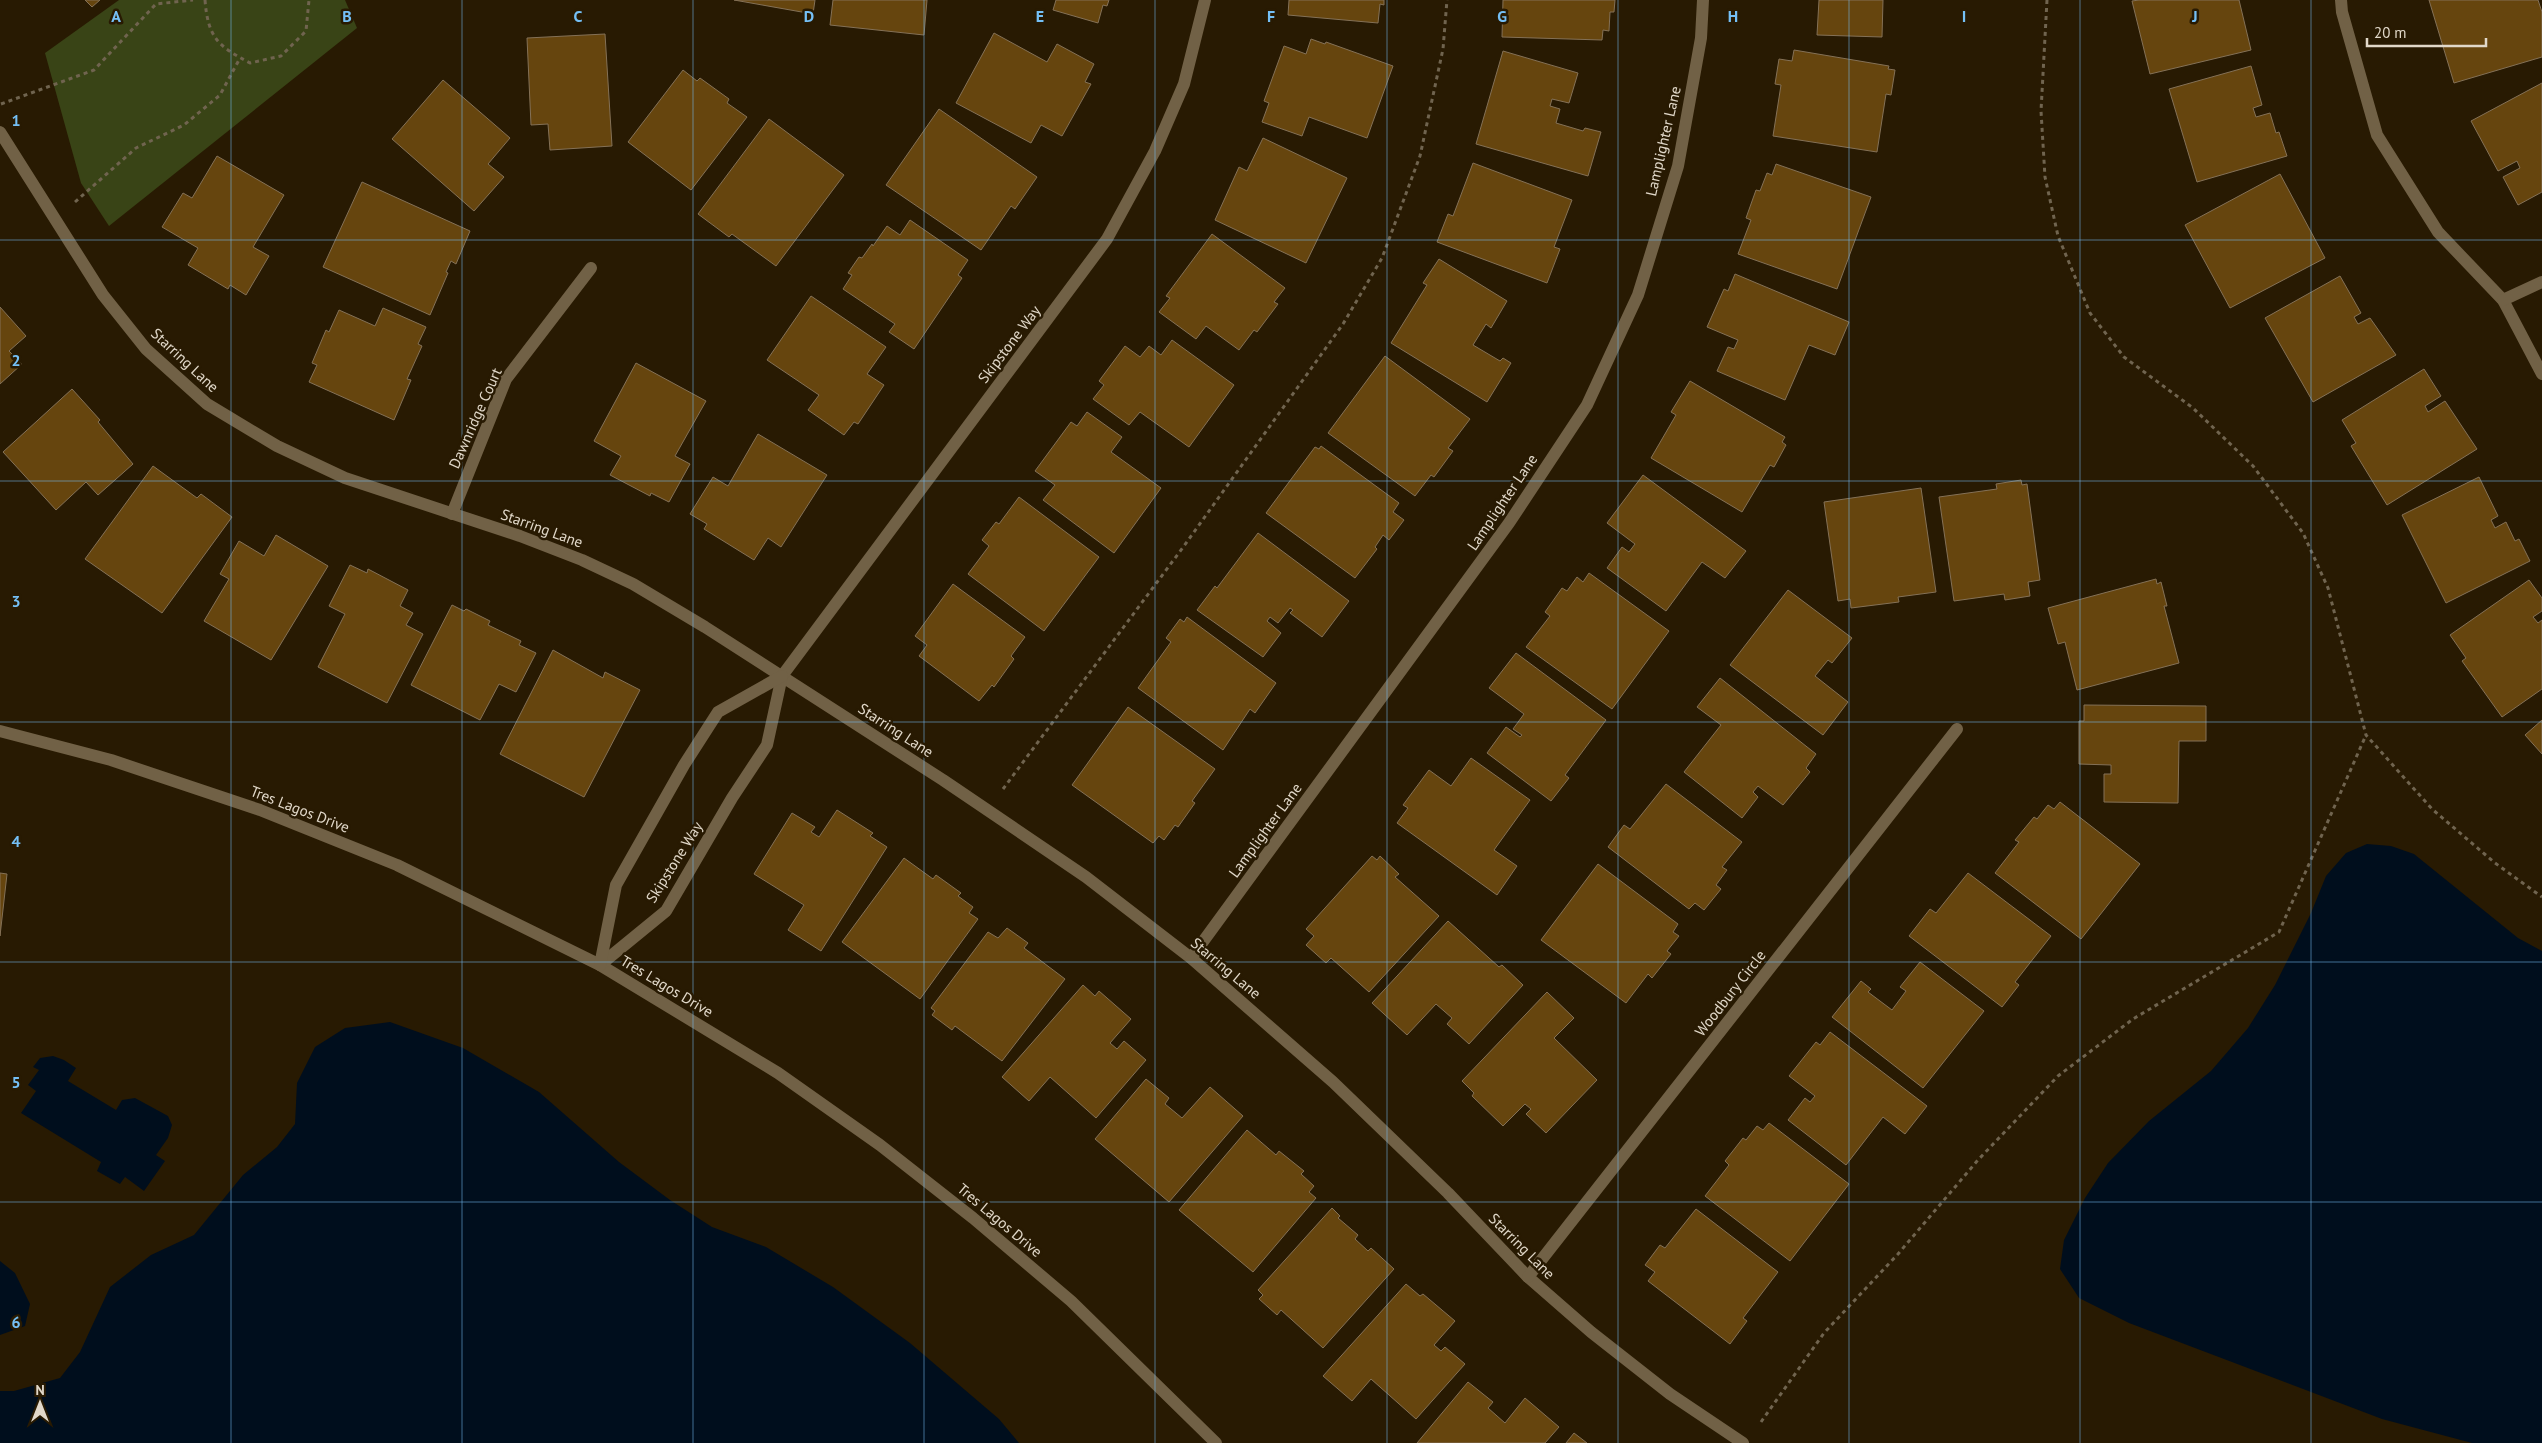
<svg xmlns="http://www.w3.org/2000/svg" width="2542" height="1443" font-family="'PT Sans',sans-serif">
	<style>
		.green { fill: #394416 }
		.water { fill: #000e1d }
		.building { fill: #66450e; stroke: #847157 }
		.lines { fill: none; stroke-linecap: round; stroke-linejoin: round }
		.path { stroke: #70644f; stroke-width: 3; stroke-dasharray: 4 4; stroke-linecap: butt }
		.minor { stroke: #716146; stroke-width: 12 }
		.grid { fill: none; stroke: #75c0f6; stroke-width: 1; stroke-opacity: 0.55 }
		.labels { text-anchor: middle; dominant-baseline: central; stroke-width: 5; stroke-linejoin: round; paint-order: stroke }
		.street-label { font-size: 15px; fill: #e1d8c9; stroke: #281a02 }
		.grid-label { font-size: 16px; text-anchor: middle; font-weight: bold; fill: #75c0f6; stroke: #281a02; stroke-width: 5; stroke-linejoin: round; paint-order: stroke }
	</style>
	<rect width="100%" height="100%" fill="#281a02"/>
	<polygon class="green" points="119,0 345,0 357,28 109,226 81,183 45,53"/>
	<g class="water">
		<polygon points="2367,844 2391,846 2414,854 2518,938 2542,951 2542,1443 2472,1443 2382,1419 2129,1323 2079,1298 2060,1269 2064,1240 2085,1198 2108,1163 2149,1121 2211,1071 2248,1028 2275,985 2311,913 2326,876 2346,853"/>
		<polygon points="390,1022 463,1048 539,1092 619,1162 670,1200 712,1227 766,1247 833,1287 910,1343 999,1419 1019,1443 0,1443 0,1391 14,1391 60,1378 80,1352 110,1287 151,1255 194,1235 243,1175 277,1147 295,1124 297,1083 315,1047 345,1028"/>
		<polygon points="53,1056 64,1060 76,1068 68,1081 116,1110 122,1100 135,1098 168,1116 172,1125 168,1138 156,1155 165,1161 144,1191 125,1177 120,1184 97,1171 101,1162 21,1113 36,1091 28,1085 39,1070 33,1067 40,1058"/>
		<polygon points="0,1261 15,1273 30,1304 25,1326 0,1335"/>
	</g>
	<g class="building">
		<polygon points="85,0 100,0 92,7"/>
		<polygon points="734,0 815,0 813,14"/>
		<polygon points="833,0 927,0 924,35 830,25"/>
		<polygon points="1056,0 1109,0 1107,6 1103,5 1098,23 1053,10"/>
		<polygon points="1289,0 1384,0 1384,5 1380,4 1378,23 1288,15"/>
		<polygon points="1503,0 1615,0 1614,12 1610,12 1609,31 1603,30 1602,40 1502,37"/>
		<polygon points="1819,0 1883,0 1882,37 1817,35"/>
		<polygon points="2139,0 2239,0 2251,50 2150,74 2132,1"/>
		<polygon points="2429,0 2538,0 2542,12 2542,57 2454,83"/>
		<polygon points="994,33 1047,62 1057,44 1094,64 1085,82 1091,84 1062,136 1041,125 1031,143 956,103"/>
		<polygon points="605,34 612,146 550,150 548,124 531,125 527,38"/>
		<polygon points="1311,39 1325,44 1326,42 1393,66 1367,138 1309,117 1302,136 1262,122 1269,103 1264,101 1284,46 1306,54"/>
		<polygon points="1794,50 1889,66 1888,69 1895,70 1891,95 1886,94 1877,152 1773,136 1781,85 1775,84 1779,59 1792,61"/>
		<polygon points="1503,51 1578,73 1569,103 1552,99 1550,106 1560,109 1556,123 1583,131 1585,128 1601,132 1588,176 1476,144"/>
		<polygon points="2251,66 2262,105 2253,108 2256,117 2270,113 2276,133 2279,132 2287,156 2197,182 2169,89"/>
		<polygon points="683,70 697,81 700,78 729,99 727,103 747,117 691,190 628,142"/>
		<polygon points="443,80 510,138 488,164 504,177 474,211 392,139"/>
		<polygon points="2542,83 2542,192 2518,205 2503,177 2520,168 2517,161 2498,171 2471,121"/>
		<polygon points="939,109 1037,177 1015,209 1011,206 981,250 886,185"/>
		<polygon points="769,119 844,175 776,266 732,234 729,237 698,214"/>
		<polygon points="1263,138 1347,178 1306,263 1215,220 1239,167 1247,171"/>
		<polygon points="217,156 284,195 253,247 269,256 246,295 230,285 228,289 188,265 198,248 162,227 183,193 192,198"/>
		<polygon points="1473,163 1572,200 1554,247 1560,249 1547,283 1437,242 1448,214 1453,216"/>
		<polygon points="1776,164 1871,197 1837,289 1738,254 1751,220 1746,218 1756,190 1760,191 1767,173 1772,175"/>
		<polygon points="2280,174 2325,258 2230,308 2185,225"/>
		<polygon points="362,182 470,231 456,264 451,261 446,272 448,273 430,315 323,267"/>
		<polygon points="910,220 968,260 958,275 962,278 914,349 889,332 895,324 843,289 852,275 848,273 859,257 862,258 872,244 873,246 887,226 900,235"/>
		<polygon points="1212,234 1285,288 1274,302 1278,304 1257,332 1254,330 1239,350 1206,326 1196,339 1159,312 1170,298 1166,296"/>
		<polygon points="1439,259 1507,301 1491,328 1486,324 1473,345 1500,361 1503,358 1511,363 1487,402 1391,343 1427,285 1423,283"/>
		<polygon points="1735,274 1849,322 1835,355 1809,345 1785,400 1717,371 1728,347 1734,349 1738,340 1707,327 1724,289 1728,291"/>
		<polygon points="2340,276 2361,313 2354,317 2358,324 2370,318 2396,355 2313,402 2265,318"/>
		<polygon points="811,296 886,347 867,374 884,385 858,424 854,422 844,435 808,410 819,395 767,360"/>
		<polygon points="0,307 26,336 9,351 22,364 0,384"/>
		<polygon points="383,308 426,327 418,344 422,346 407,379 411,380 394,420 309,382 317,365 312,363 326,330 329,332 339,310 375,326"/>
		<polygon points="1172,340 1234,385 1189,447 1140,412 1129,425 1093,399 1104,385 1099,381 1125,346 1140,357 1149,346 1161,355"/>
		<polygon points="1385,356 1470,419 1448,448 1453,451 1434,477 1431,475 1415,496 1328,433"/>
		<polygon points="636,363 706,401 675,456 690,464 669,502 651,493 650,496 610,475 621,456 594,441"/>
		<polygon points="2424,369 2441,396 2425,406 2428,412 2445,401 2477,449 2387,505 2351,446 2356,443 2342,420"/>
		<polygon points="1690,381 1785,437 1782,442 1786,445 1774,467 1770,465 1742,512 1651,458 1676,415 1671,412"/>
		<polygon points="72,389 100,420 98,422 133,464 98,495 86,482 56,510 3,452"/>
		<polygon points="1087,412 1122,437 1111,452 1161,488 1114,553 1043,500 1055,485 1035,471 1071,422 1077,426"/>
		<polygon points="758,434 827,475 781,547 768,538 754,560 704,529 707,524 690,514 713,477 728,486"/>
		<polygon points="1321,446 1399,503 1393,512 1404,520 1389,540 1383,535 1375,547 1377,549 1355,578 1266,513 1315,447 1319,449"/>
		<polygon points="153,466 197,498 201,494 232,517 162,613 85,559"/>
		<polygon points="1643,475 1746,551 1725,578 1702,562 1666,611 1607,568 1622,547 1629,552 1635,544 1607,523"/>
		<polygon points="2479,477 2498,516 2491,520 2495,528 2506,522 2515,541 2519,539 2530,561 2446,603 2402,515"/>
		<polygon points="2021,480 2022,485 2027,484 2040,580 2028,582 2030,596 2005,600 2004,594 1954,601 1939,497 1997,489 1996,484"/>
		<polygon points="1921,488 1936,592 1898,597 1899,602 1851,608 1850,599 1838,601 1824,502"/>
		<polygon points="1019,497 1099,557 1044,631 968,574 989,546 982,540 996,522 999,524"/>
		<polygon points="1258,533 1349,601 1322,637 1290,613 1293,610 1290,608 1278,623 1270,617 1267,621 1281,633 1263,657 1197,610 1215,586 1217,588"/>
		<polygon points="276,535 328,566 271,660 204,621 229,579 220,574 239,541 264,556"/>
		<polygon points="350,565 367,573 368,569 408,590 400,606 413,613 406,625 423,634 387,703 318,667 345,614 329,606"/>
		<polygon points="1589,573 1669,631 1612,709 1526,647 1550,616 1545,612 1562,588 1567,591 1577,577 1583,582"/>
		<polygon points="2156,579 2157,584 2161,582 2167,606 2164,606 2179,663 2077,690 2065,642 2058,644 2048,608"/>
		<polygon points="2529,580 2542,598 2542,611 2533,617 2538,623 2542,620 2542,689 2502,717 2462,661 2466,658 2450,635"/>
		<polygon points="953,584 1025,637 1011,656 1014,659 994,687 992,685 979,701 919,656 927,645 915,636"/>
		<polygon points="1788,590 1852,638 1832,663 1828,660 1815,676 1848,702 1823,735 1730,665"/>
		<polygon points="452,605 464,611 466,609 490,621 488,625 521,641 519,645 536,653 516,692 499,684 480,720 411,685"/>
		<polygon points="1187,617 1276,683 1255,713 1250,709 1223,750 1138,688 1171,642 1166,638 1180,619 1184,622"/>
		<polygon points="553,650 603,678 605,672 640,690 584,797 500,754"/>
		<polygon points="1516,653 1606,720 1565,775 1569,778 1551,801 1487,753 1506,727 1520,737 1522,735 1513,729 1524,714 1489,688"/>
		<polygon points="1720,678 1816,754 1806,768 1810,772 1783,805 1758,786 1753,792 1758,797 1742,818 1684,772 1721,725 1697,707"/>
		<polygon points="2084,705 2206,706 2206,741 2179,741 2178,803 2104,802 2104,774 2111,774 2111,765 2079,764 2079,721 2084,721"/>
		<polygon points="1128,707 1215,769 1192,801 1195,803 1178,827 1175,825 1164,840 1159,836 1153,843 1072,785"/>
		<polygon points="2542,720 2542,754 2525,735"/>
		<polygon points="1471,758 1530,800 1494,850 1517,866 1497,895 1397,823 1408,808 1403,805 1429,770 1451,786"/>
		<polygon points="1666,784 1742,842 1722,867 1727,870 1716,885 1721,889 1704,910 1695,903 1689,909 1608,847 1624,825 1630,829"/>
		<polygon points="2060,802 2140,864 2081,939 1995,873 2019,842 2015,840 2034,817 2037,819 2048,805 2054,809"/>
		<polygon points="837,810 873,833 870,836 887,847 821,951 788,930 804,905 754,874 792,813 815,827 811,832 819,837"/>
		<polygon points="1372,856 1377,860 1380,856 1399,874 1395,877 1439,916 1369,992 1331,958 1326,963 1306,945 1314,936 1306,929"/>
		<polygon points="904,858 933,879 936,875 961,893 958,896 973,907 969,913 978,919 920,999 842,942"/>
		<polygon points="1598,864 1678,924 1673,932 1679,936 1667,951 1671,954 1652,978 1648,974 1626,1003 1541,940"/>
		<polygon points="0,873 7,874 0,936"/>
		<polygon points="1968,873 2051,936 2015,982 2019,985 2002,1007 1909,936 1930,909 1936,913"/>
		<polygon points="1448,921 1499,967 1502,965 1523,985 1469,1044 1447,1024 1452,1018 1436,1004 1407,1035 1372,1003"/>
		<polygon points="1007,928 1028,943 1024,948 1065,979 1002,1061 955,1026 952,1030 932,1015 935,1011 931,1008 988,932 998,938"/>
		<polygon points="1920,962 1984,1011 1923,1088 1832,1017 1861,981 1871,989 1868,992 1892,1010 1906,991 1900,987"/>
		<polygon points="1083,985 1095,996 1099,991 1131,1019 1110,1043 1117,1049 1124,1041 1146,1060 1096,1118 1050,1077 1029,1101 1002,1077"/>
		<polygon points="1547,992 1574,1018 1554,1038 1597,1080 1546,1133 1526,1114 1531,1109 1525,1104 1503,1126 1472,1096 1474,1093 1462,1081"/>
		<polygon points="1830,1032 1927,1106 1905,1134 1883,1117 1846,1165 1788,1120 1805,1098 1810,1102 1815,1096 1789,1076 1816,1042 1820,1045"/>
		<polygon points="1146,1079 1169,1098 1165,1104 1182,1118 1210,1087 1243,1116 1169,1202 1095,1139"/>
		<polygon points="1769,1123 1849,1184 1790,1261 1705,1196 1729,1165 1725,1161 1743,1138 1746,1140 1757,1126 1763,1130"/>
		<polygon points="1247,1130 1276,1155 1279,1151 1304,1171 1301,1174 1314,1186 1309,1192 1316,1198 1253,1272 1179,1210"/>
		<polygon points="1332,1208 1340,1216 1338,1218 1358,1235 1355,1239 1368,1251 1371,1248 1394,1269 1323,1348 1281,1310 1277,1315 1259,1299 1263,1295 1258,1290"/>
		<polygon points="1696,1209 1778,1272 1743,1318 1747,1321 1730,1344 1648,1281 1655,1272 1645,1265 1660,1245 1665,1248"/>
		<polygon points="1406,1284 1420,1296 1423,1294 1455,1321 1434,1345 1441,1351 1445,1347 1465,1364 1416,1419 1371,1379 1352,1401 1323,1376"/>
		<polygon points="1468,1382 1493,1402 1488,1408 1505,1423 1525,1398 1559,1427 1545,1443 1417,1443"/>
		<polygon points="1574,1433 1587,1443 1566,1443"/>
	</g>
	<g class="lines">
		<g class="path">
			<path d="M205,0c3,38 13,46 45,63l31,-7 25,-25 3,-31"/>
			<polyline points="2047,0 2041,111 2045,177 2058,236 2090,313 2124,357 2193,408 2253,466 2303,533 2328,588 2366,735 2432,809 2495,863 2542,897"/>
			<polyline points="1,104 94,70 156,4 193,0"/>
			<polyline points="75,202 136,148 184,125 220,95 240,58"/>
			<polyline points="1003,789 1184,546 1343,324 1382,258 1420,156 1443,49 1447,0"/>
			<polyline points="1761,1422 1824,1333 1898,1254 1978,1160 2058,1076 2133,1019 2279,932 2366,735"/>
		</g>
		<g class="minor">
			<polyline points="2341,0 2342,12 2377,135 2438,232 2503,300 2542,374"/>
			<polyline points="0,132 103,295 146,349 207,404 277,446 345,478 520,536 582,560 633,584 705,627 943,780 1086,877 1191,958 1333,1082 1448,1193 1528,1277 1591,1332 1670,1394 1743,1443"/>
			<polyline points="2503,300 2542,282"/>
			<polyline points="452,514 506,379 591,268"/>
			<polyline points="0,731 111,760 260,810 397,865 600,965 778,1073 880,1145 973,1218 1071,1301 1216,1443"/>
			<polyline points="1191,958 1509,523 1587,405 1638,295 1678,166 1701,38 1703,0"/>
			<polyline points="600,965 666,911 732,798 767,745 782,676 1107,239 1155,151 1184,84 1205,0"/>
			<polyline points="600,965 616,885 684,765 718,712 782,676"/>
			<polyline points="1528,1277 1957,729"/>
		</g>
	</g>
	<path class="grid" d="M231,0v1443M462,0v1443M693,0v1443M924,0v1443M1155,0v1443M1387,0v1443M1618,0v1443M1849,0v1443M2080,0v1443M2311,0v1443M0,240h2542M0,481h2542M0,722h2542M0,962h2542M0,1202h2542"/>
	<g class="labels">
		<g class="street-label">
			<text transform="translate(1663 141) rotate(-77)">Lamplighter Lane</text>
			<text transform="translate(1009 344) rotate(-53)">Skipstone Way</text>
			<text transform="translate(185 360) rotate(43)">Starring Lane</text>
			<text transform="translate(475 418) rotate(-66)">Dawnridge Court</text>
			<text transform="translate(1502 502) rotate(-56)">Lamplighter Lane</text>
			<text transform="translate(542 528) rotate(20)">Starring Lane</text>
			<text transform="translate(896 730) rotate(33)">Starring Lane</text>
			<text transform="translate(300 809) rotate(21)">Tres Lagos Drive</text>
			<text transform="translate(1265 830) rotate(-54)">Lamplighter Lane</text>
			<text transform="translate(674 862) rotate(-58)">Skipstone Way</text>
			<text transform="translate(1226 968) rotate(40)">Starring Lane</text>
			<text transform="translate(667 986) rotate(31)">Tres Lagos Drive</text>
			<text transform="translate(1730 993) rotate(-52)">Woodbury Circle</text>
			<text transform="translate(1000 1220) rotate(40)">Tres Lagos Drive</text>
			<text transform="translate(1522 1246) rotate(45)">Starring Lane</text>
		</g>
	</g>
	<g class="grid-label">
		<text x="116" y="22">A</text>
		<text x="347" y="22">B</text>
		<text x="578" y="22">C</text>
		<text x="809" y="22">D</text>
		<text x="1040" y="22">E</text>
		<text x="1271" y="22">F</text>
		<text x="1502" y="22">G</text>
		<text x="1733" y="22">H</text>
		<text x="1964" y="22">I</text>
		<text x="2195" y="22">J</text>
		<text x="16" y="126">1</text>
		<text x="16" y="366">2</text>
		<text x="16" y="607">3</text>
		<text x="16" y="847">4</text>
		<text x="16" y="1088">5</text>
		<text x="16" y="1328">6</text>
	</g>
	<g transform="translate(40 1403)" stroke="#281a02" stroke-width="4" paint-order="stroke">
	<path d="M0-4L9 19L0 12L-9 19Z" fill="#e1d8c9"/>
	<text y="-8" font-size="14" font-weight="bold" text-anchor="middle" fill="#e1d8c9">N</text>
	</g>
	<path d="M2367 38v8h119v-8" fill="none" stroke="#e1d8c9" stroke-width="2.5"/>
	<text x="2374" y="38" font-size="15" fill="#e1d8c9" stroke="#281a02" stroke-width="4" paint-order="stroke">20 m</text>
</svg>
